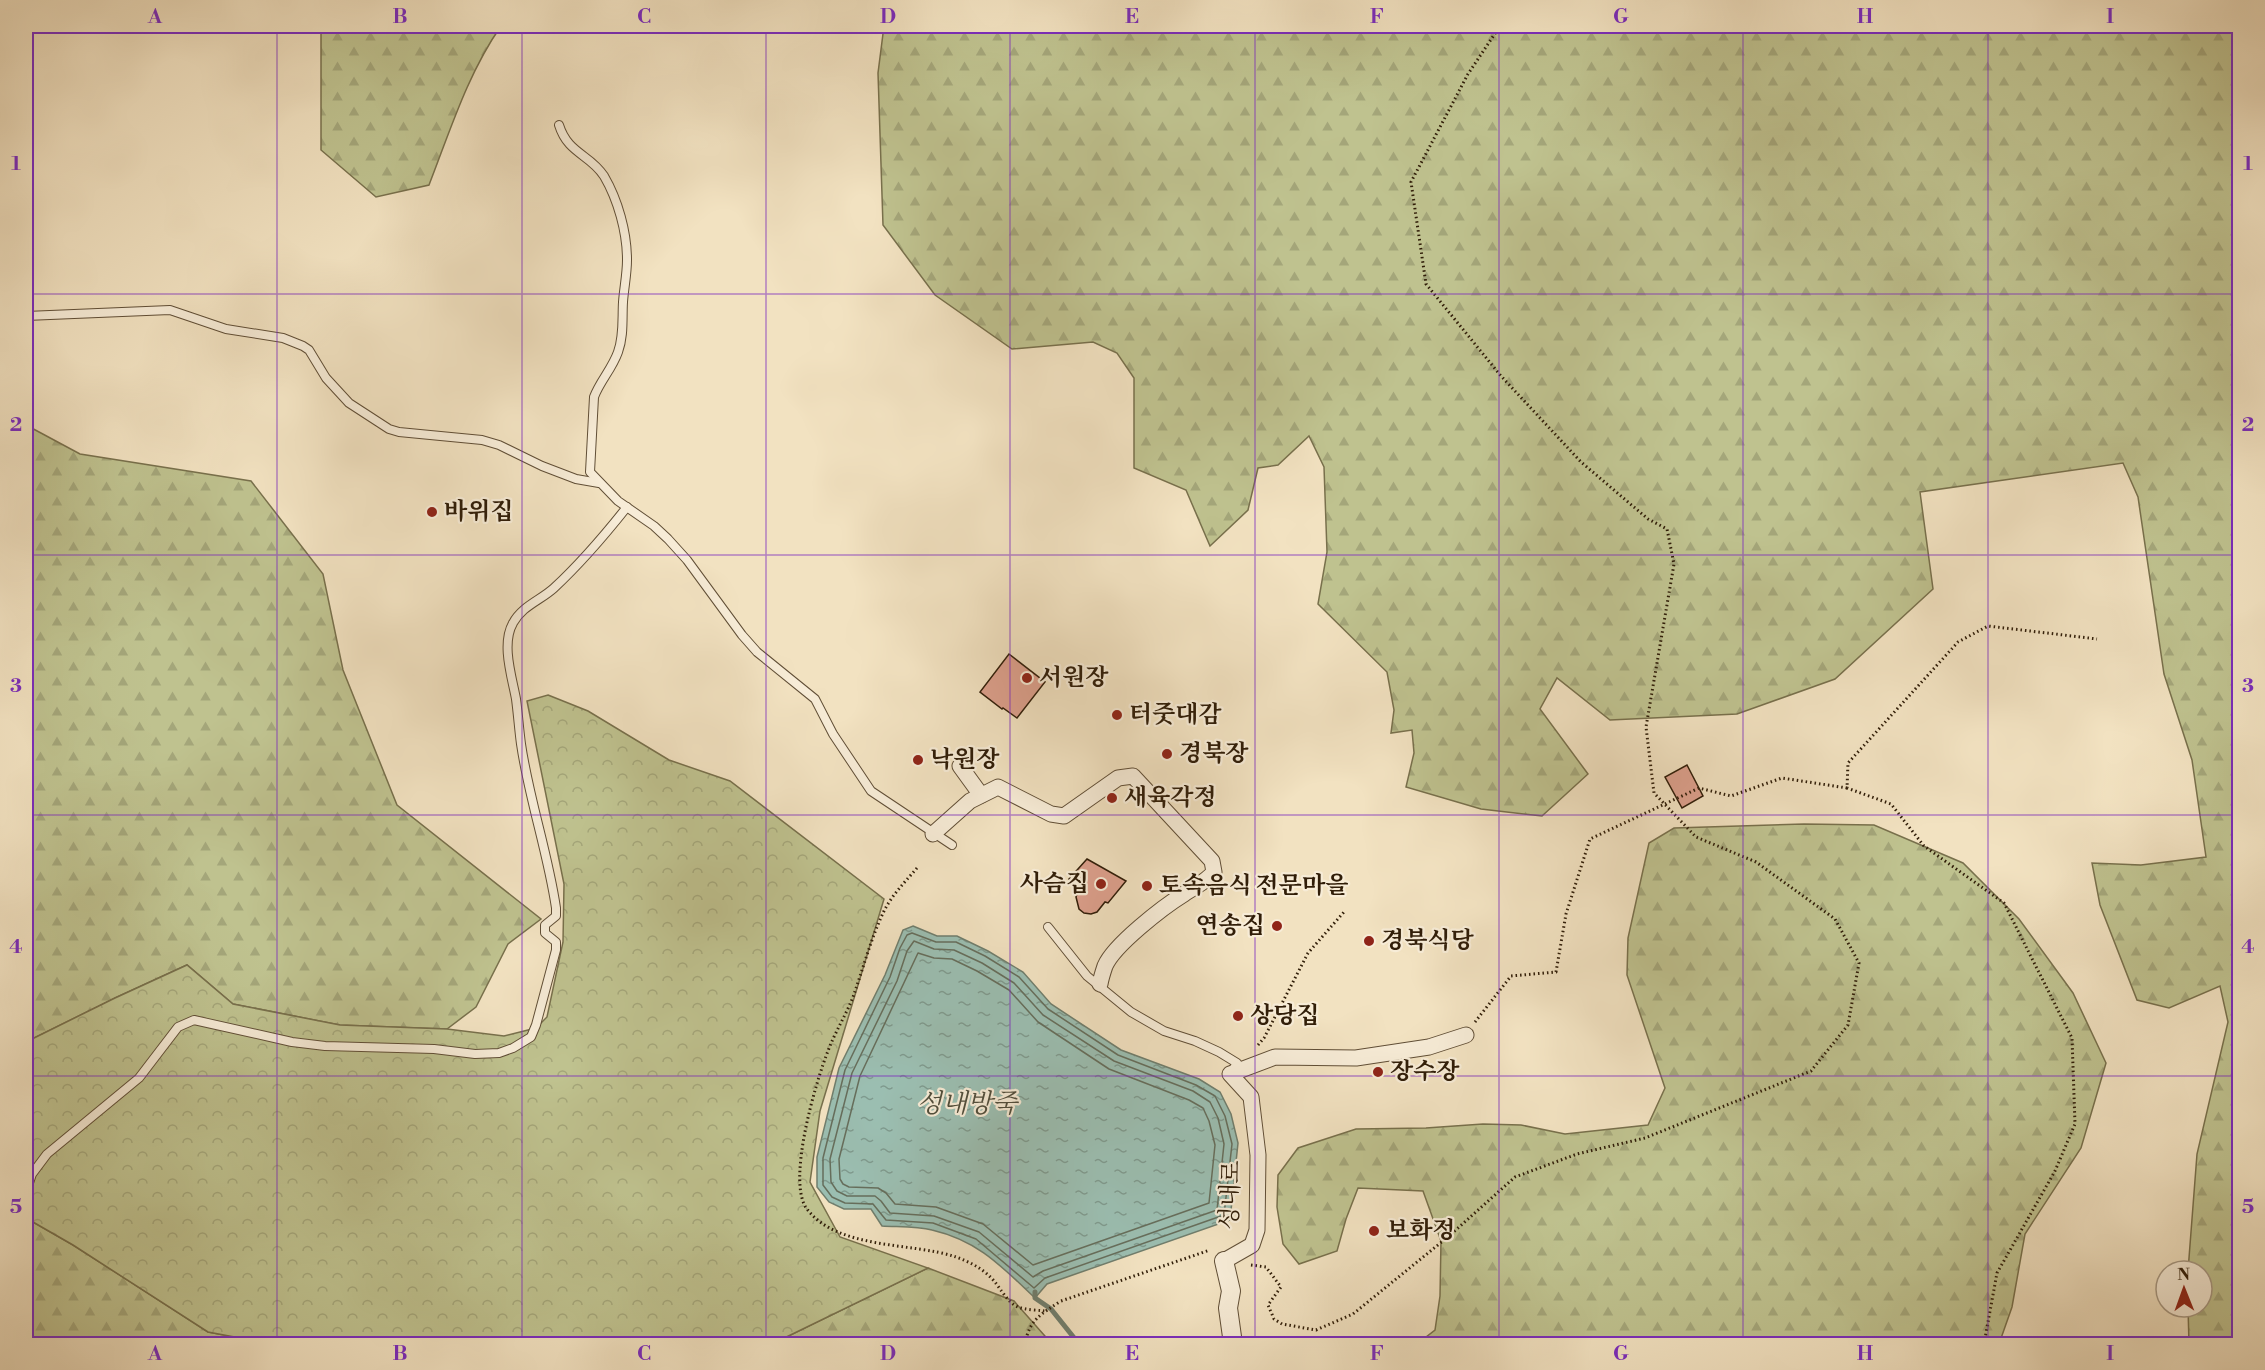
<svg xmlns="http://www.w3.org/2000/svg" width="2265" height="1370" font-family="'Libre Bodoni','Noto Serif KR',serif">
	<style>
		.forest { fill: url(#forest-firs); stroke: #78704c; stroke-width: 1.5 }
		.park { fill: url(#park-crowns); stroke: #78704c; stroke-width: 1.5 }
		.water { fill: url(#water-ripples); stroke: #707e6d; stroke-width: 1.5 }
		.lines { fill: none; stroke-linecap: round; stroke-linejoin: round }
		.shore { stroke: #666e5c; stroke-width: 1.5 }
		.stream { stroke: #707e6d; stroke-width: 5 }
		.building { fill: #dda08d; stroke: #301d08; stroke-width: 1.5 }
		.service-casing { stroke: #604e36; stroke-width: 10 }
		.minor-casing { stroke: #604e36; stroke-width: 17 }
		.tertiary-casing { stroke: #604e36; stroke-width: 20 }
		.path { stroke: #301d08; stroke-width: 3; stroke-dasharray: 1.5 3; stroke-linecap: butt }
		.service { stroke: #f7ecd7; stroke-width: 8 }
		.minor { stroke: #f7ecd7; stroke-width: 15 }
		.tertiary { stroke: #f7ecd7; stroke-width: 18 }
		.grid { fill: none; stroke: #7b2cbf; stroke-width: 1.5; stroke-opacity: 0.55 }
		.poi-dot { fill: #8f2418; stroke: #f7ecd7; stroke-width: 2 }
		.labels { text-anchor: middle; dominant-baseline: central; stroke-width: 4.5; stroke-linejoin: round; paint-order: stroke }
		.poi-label { font-size: 24px; font-weight: bold; fill: #301d08; stroke: #f7ecd7; text-anchor: start }
		.street-label { font-size: 24px; fill: #301d08; stroke: #f7ecd7 }
		.water-label { font-size: 26px; font-style: italic; fill: #504d3b; stroke: #f7ecd7 }
		.neatline { fill: none; stroke: #7b2cbf; stroke-width: 2 }
		.grid-label { font-size: 20px; text-anchor: middle; font-weight: bold; fill: #7b2cbf }
	</style>
	<defs>
		<pattern id="forest-firs" width="22" height="20" patternUnits="userSpaceOnUse" patternTransform="scale(1.5)"><rect width="22" height="20" fill="#bfc28f"/><path d="M5 1l3.5 6h-7zM16 11l3.5 6h-7z" fill="#a4a67a"/></pattern>
		<pattern id="park-crowns" width="20" height="18" patternUnits="userSpaceOnUse" patternTransform="scale(1.5)"><rect width="20" height="18" fill="#bfc28f"/><path d="M2 6a3 3 0 1 1 6 0M12 15a3 3 0 1 1 6 0" fill="none" stroke="#a4a67a"/></pattern>
		<pattern id="water-ripples" width="26" height="14" patternUnits="userSpaceOnUse" patternTransform="scale(1.5)"><rect width="26" height="14" fill="#9bbeb1"/><path d="M2 4q2-2 4 0t4 0M15 11q2-2 4 0t4 0" fill="none" stroke="#7f9a8e"/></pattern>
	</defs>
	<rect width="100%" height="100%" fill="#f2e2c1"/>
	<filter id="stains"><feTurbulence type="fractalNoise" baseFrequency=".00333" numOctaves="4"/><feColorMatrix values="0 0 0 0 .2 0 0 0 0 .09 0 0 0 0 .02 0 0 0 .5 -.17"/></filter>
	<radialGradient id="worn" r=".72"><stop offset=".6" stop-color="#630" stop-opacity="0"/><stop offset="1" stop-color="#630" stop-opacity=".3"/></radialGradient>
	<g class="forest">
		<path d="M318,26h183c-33,47 -51,105 -72,159l-53,12 -55,-47v-118z"/>
		<polygon points="884,26 2239,26 2239,1344 2189,1344 2188,1307 2202,1307 2202,1271 2188,1271 2197,1154 2228,1022 2220,986 2169,1008 2137,1000 2100,905 2092,863 2141,865 2206,857 2192,760 2164,674 2138,497 2123,463 1920,492 1933,589 1835,679 1737,714 1610,720 1557,678 1540,709 1588,774 1542,816 1481,809 1406,787 1414,753 1412,730 1391,733 1394,710 1387,672 1318,604 1327,552 1324,467 1309,436 1278,465 1258,468 1248,510 1210,546 1186,490 1134,468 1134,378 1117,353 1093,342 1012,349 935,295 883,225 878,73"/>
		<polygon points="26,425 80,454 251,481 323,574 343,670 397,805 541,919 508,944 476,1007 447,1029 340,1025 233,1004 187,965 115,998 26,1042"/>
		<polygon points="1804,824 1874,825 1963,863 2019,919 2073,993 2106,1063 2081,1148 2025,1234 2012,1307 1999,1344 1417,1344 1435,1330 1440,1296 1441,1241 1423,1191 1358,1188 1346,1219 1337,1251 1299,1264 1283,1244 1277,1207 1278,1175 1298,1148 1356,1129 1426,1128 1483,1124 1521,1125 1565,1134 1648,1125 1665,1088 1627,975 1628,938 1649,843 1674,828"/>
		<polygon points="26,1218 73,1245 208,1332 272,1344 26,1344"/>
		<polygon points="928,1268 1014,1301 1052,1344 772,1344"/>
	</g>
	<polygon class="park" points="548,695 588,711 669,760 730,781 884,899 820,1111 810,1182 840,1237 928,1268 772,1344 272,1344 208,1332 73,1245 26,1218 26,1042 115,998 187,965 233,1004 340,1025 447,1029 504,1036 536,1028 547,1017 563,942 564,884 527,701"/>
	<path class="water" d="M913,926l24,10h20l31,15 35,21 28,32 70,46 78,29 21,13 11,22 7,29 -8,77 -183,64 -12,14c-33,-31 -56,-57 -103,-68 -15,-4 -34,-3 -50,-4l-11,-17h-27l-15,-7 -12,-15v-30l22,-89 46,-93 18,-45z"/>
	<g class="lines">
		<g class="shore">
			<polygon points="912,933 936,942 956,942 985,956 1019,977 1048,1009 1118,1055 1196,1085 1215,1096 1225,1116 1232,1144 1224,1215 1045,1278 1034,1288 976,1239 933,1223 886,1220 873,1204 845,1203 832,1197 823,1185 823,1158 845,1070 890,977 900,948 907,935"/>
			<polygon points="914,941 934,949 954,950 982,963 1014,983 1043,1015 1114,1061 1193,1091 1210,1102 1218,1118 1224,1144 1217,1210 1043,1271 1033,1277 979,1232 934,1216 890,1213 881,1201 875,1196 847,1196 837,1191 831,1182 830,1159 852,1073 897,981 907,951"/>
			<polygon points="918,953 934,958 952,959 977,971 1009,990 1038,1022 1109,1069 1189,1100 1203,1108 1209,1121 1215,1145 1209,1203 1033,1265 983,1224 936,1207 895,1204 886,1193 878,1188 849,1187 843,1184 840,1179 839,1159 860,1076"/>
		</g>
		<polyline class="stream" points="1035,1292 1035,1298 1051,1309 1079,1344"/>
	</g>
	<g class="building">
		<polygon points="1009,654 1045,682 1017,718 1003,708 1002,709 980,692"/>
		<polygon points="1687,765 1703,796 1682,808 1665,777"/>
		<polygon points="1087,859 1126,881 1108,903 1105,902 1097,912 1091,914 1084,913 1079,909 1076,897 1080,885 1069,879"/>
	</g>
	<g class="lines">
		<defs>
			<g id="service">
				<path d="M559,125c9,29 31,29 45,51 14,24 23,56 23,84 0,14 -3,28 -4,42 -1,16 1,34 -5,50 -6,17 -18,29 -24,45l-4,75 28,29 36,25 14,13 19,21 55,75 15,17 58,47 18,35 38,57 81,54"/>
				<polyline points="26,316 170,310 226,329 283,338 303,346 309,350 326,378 349,403 389,429 399,432 482,440 499,445 542,466 576,479 599,483"/>
				<polyline points="1048,927 1087,976 1131,1012 1164,1031 1195,1041 1219,1052 1237,1063 1232,1071"/>
				<path d="M26,1192l6,-18 15,-20 92,-76 39,-51 16,-7 98,22 33,4 109,3 41,5 24,-1 14,-5 18,-11 5,-12 20,-75v-8l-11,-9v-8l11,-9v-8c-8,-55 -27,-109 -35,-164 -2,-15 -3,-30 -5,-45 -4,-22 -15,-55 -3,-76 9,-17 28,-23 41,-35 27,-25 50,-52 73,-81"/>
			</g>
			<g id="minor">
				<polyline points="960,766 981,795"/>
				<path d="M933,834l37,-33 28,-14 53,27 13,2 54,-38 15,-2 79,85 2,11c-8,10 -20,15 -30,22 -21,13 -70,51 -79,72 -2,6 -4,12 -5,18"/>
				<polyline points="1224,1261 1252,1245 1257,1230 1258,1155 1251,1097 1230,1074 1275,1057 1356,1058 1429,1047 1466,1035"/>
			</g>
			<polyline id="tertiary" points="1224,1261 1231,1291 1228,1308 1233,1344"/>
		</defs>
		<use href="#service" class="service-casing"/>
		<use href="#minor" class="minor-casing"/>
		<use href="#tertiary" class="tertiary-casing"/>
		<g class="path">
			<path d="M917,868c-12,14 -25,27 -33,43 -13,27 -21,58 -31,86 -7,18 -18,35 -25,54 -12,30 -42,131 -21,158 31,41 105,33 149,48 14,5 28,12 38,24 7,8 13,21 24,26 8,3 19,3 27,4"/>
			<polyline points="1475,1022 1511,976 1556,972 1566,914 1590,839 1699,788 1731,796 1782,778 1847,788"/>
			<polyline points="1258,1045 1264,1038 1308,953 1344,912"/>
			<polyline points="1251,1265 1266,1267 1281,1287 1268,1305 1274,1319 1282,1324 1316,1330 1353,1314 1449,1236 1515,1177 1577,1154 1645,1138 1811,1071 1848,1025 1859,963 1835,919 1756,862 1696,837 1654,793 1646,727 1674,564 1667,529 1648,519 1581,462 1501,376 1426,284 1411,182 1468,74 1500,26"/>
			<path d="M1025,1344c4,-24 16,-30 36,-43l149,-51"/>
			<polyline points="1984,1344 1997,1273 2055,1171 2075,1124 2072,1038 2004,903 1924,846 1891,804 1847,788 1848,763 1958,642 1988,626 2097,639"/>
		</g>
		<use href="#service" class="service"/>
		<use href="#minor" class="minor"/>
		<use href="#tertiary" class="tertiary"/>
	</g>
	<path class="grid" d="M277,26v1318M522,26v1318M766,26v1318M1010,26v1318M1255,26v1318M1499,26v1318M1743,26v1318M1988,26v1318M26,294h2214M26,555h2214M26,815h2214M26,1076h2214"/>
	<g class="poi-dot">
		<circle cx="432" cy="512" r="6"/>
		<circle cx="1027" cy="678" r="6"/>
		<circle cx="1117" cy="715" r="6"/>
		<circle cx="1167" cy="754" r="6"/>
		<circle cx="918" cy="760" r="6"/>
		<circle cx="1112" cy="798" r="6"/>
		<circle cx="1101" cy="884" r="6"/>
		<circle cx="1147" cy="886" r="6"/>
		<circle cx="1277" cy="926" r="6"/>
		<circle cx="1369" cy="941" r="6"/>
		<circle cx="1238" cy="1016" r="6"/>
		<circle cx="1378" cy="1072" r="6"/>
		<circle cx="1374" cy="1231" r="6"/>
	</g>
	<g class="labels">
		<g class="poi-label">
			<text x="444" y="512">바위집</text>
			<text x="1039" y="678">서원장</text>
			<text x="1129" y="715">터줏대감</text>
			<text x="1179" y="754">경북장</text>
			<text x="930" y="760">낙원장</text>
			<text x="1124" y="798">새육각정</text>
			<text x="1089" y="884" text-anchor="end">사슴집</text>
			<text x="1159" y="886">토속음식 전문마을</text>
			<text x="1265" y="926" text-anchor="end">연송집</text>
			<text x="1381" y="941">경북식당</text>
			<text x="1250" y="1016">상당집</text>
			<text x="1390" y="1072">장수장</text>
			<text x="1386" y="1231">보화정</text>
		</g>
		<g class="street-label">
			<text transform="translate(1231 1195) rotate(-88)">성내로</text>
		</g>
		<g class="water-label">
			<text x="967" y="1104">성내방죽</text>
		</g>
	</g>
	<rect width="2265" height="1370" fill="none" stroke="#f2e2c1" stroke-width="66"/>
	<g transform="translate(2184 1289) rotate(359)"><circle r="28" fill="#f7ecd7" stroke="#a79984" stroke-width="1.5"/>
	<path d="M0-4.5L10 22L0 15L-10 22Z" fill="#8f2418"/>
	<text y="-9" font-size="16" font-weight="bold" text-anchor="middle" fill="#301d08">N</text>
	</g>
	<rect x="33" y="33" width="2199" height="1304" class="neatline"/>
	<g class="grid-label">
		<text x="155" y="23">A</text>
		<text x="400" y="23">B</text>
		<text x="644" y="23">C</text>
		<text x="888" y="23">D</text>
		<text x="1132" y="23">E</text>
		<text x="1377" y="23">F</text>
		<text x="1621" y="23">G</text>
		<text x="1865" y="23">H</text>
		<text x="2110" y="23">I</text>
		<text x="16" y="170">1</text>
		<text x="2248" y="170">1</text>
		<text x="16" y="431">2</text>
		<text x="2248" y="431">2</text>
		<text x="16" y="692">3</text>
		<text x="2248" y="692">3</text>
		<text x="16" y="953">4</text>
		<text x="2248" y="953">4</text>
		<text x="16" y="1213">5</text>
		<text x="2248" y="1213">5</text>
		<text x="155" y="1360">A</text>
		<text x="400" y="1360">B</text>
		<text x="644" y="1360">C</text>
		<text x="888" y="1360">D</text>
		<text x="1132" y="1360">E</text>
		<text x="1377" y="1360">F</text>
		<text x="1621" y="1360">G</text>
		<text x="1865" y="1360">H</text>
		<text x="2110" y="1360">I</text>
	</g>
	<rect width="100%" height="100%" filter="url(#stains)"/>
	<rect width="100%" height="100%" fill="url(#worn)"/>
</svg>
